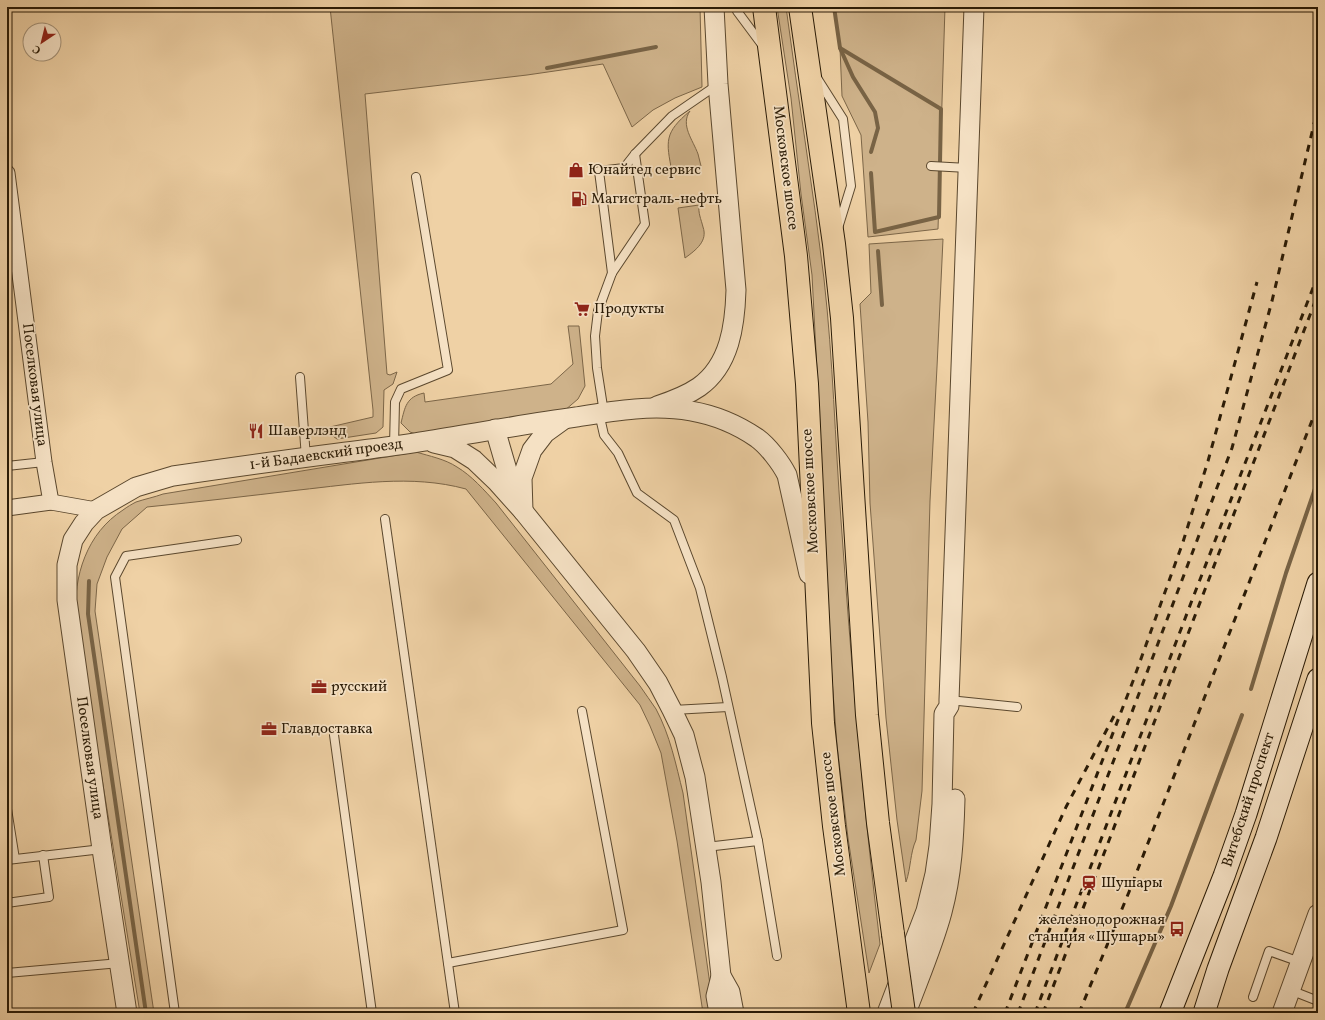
<svg xmlns="http://www.w3.org/2000/svg" width="1325" height="1020" font-family="Vollkorn,serif">
	<style>
		.green { fill: #ceb28a; stroke: #7c6648 }
		.lines { fill: none; stroke-linecap: round; stroke-linejoin: round }
		.stream { stroke: #786345; stroke-width: 4 }
		.service-casing { stroke: #5b482e; stroke-width: 10 }
		.minor-casing { stroke: #5b482e; stroke-width: 17 }
		.tertiary-casing { stroke: #5b482e; stroke-width: 21 }
		.secondary-casing { stroke: #2a1b06; stroke-width: 23 }
		.trunk-casing { stroke: #2a1b06; stroke-width: 24 }
		.service { stroke: #f5e1c4; stroke-width: 8 }
		.minor { stroke: #f5e1c4; stroke-width: 15 }
		.tertiary { stroke: #f5e1c4; stroke-width: 19 }
		.secondary { stroke: #f5e1c4; stroke-width: 21 }
		.trunk { stroke: #efd1a5; stroke-width: 22 }
		.rail { stroke: #2a1b06; stroke-width: 3; stroke-dasharray: 7 7; stroke-linecap: butt }
		.trunk-bridge-casing { stroke: #2a1b06; stroke-width: 24; stroke-linecap: butt }
		.trunk-bridge { stroke: #efd1a5; stroke-width: 22 }
		.labels { text-anchor: middle; dominant-baseline: central; stroke-width: 3.5; stroke-linejoin: round; paint-order: stroke }
		.street-label { font-size: 15px; fill: #2a1b06; stroke: #f5e1c4 }
		.poi-label { font-size: 15px; fill: #2a1b06; stroke: #f5e1c4; text-anchor: start }
	</style>
	<rect width="100%" height="100%" fill="#efd1a5"/>
	<filter id="stains"><feTurbulence type="fractalNoise" baseFrequency=".005" numOctaves="4"/><feColorMatrix values="0 0 0 0 .2 0 0 0 0 .09 0 0 0 0 .02 0 0 0 .5 -.17"/></filter>
	<radialGradient id="worn" r=".72"><stop offset=".6" stop-color="#630" stop-opacity="0"/><stop offset="1" stop-color="#630" stop-opacity=".3"/></radialGradient>
	<g class="green">
		<polygon points="330,7 700,7 702,87 675,98 653,110 632,127 603,64 527,75 365,94 387,374 390,375 397,372 393,384 384,390 383,427 376,433 337,439 330,434 330,427 373,417 373,410"/>
		<path d="M777,7h9c12,91 27,181 38,272 9,80 11,161 17,241 10,142 22,283 39,424l-11,29 -21,-135 -11,-93 -8,-106 -9,-211 -8,-153 -11,-81 -10,-96z"/>
		<polygon points="834,7 945,7 938,229 868,237 861,135 842,96 840,48"/>
		<path d="M690,111c-10,14 3,29 8,43 1,4 2,8 3,12l-29,6c-6,-31 -8,-39 18,-61z"/>
		<path d="M699,205c-1,8 2,14 4,22 5,14 -7,23 -18,31l-7,-50z"/>
		<path d="M943,239l-6,128 -7,134 -8,290 -6,49c-6,13 -5,28 -10,42l-9,-62 -11,-102 -16,-215 -2,-81 -8,-118 11,-11 -2,-49z"/>
		<path d="M568,326h11l6,60 -7,13 -14,12 -142,25 -12,-4 -9,-9c4,-16 5,-26 23,-30l1,9 126,-18 22,-20z"/>
		<path d="M416,452c13,4 29,7 41,15 15,9 27,23 39,36l144,183c5,8 11,15 16,23 14,26 20,56 27,84l31,220h-11l-26,-172 -16,-88 -11,-27 -10,-21 -174,-216c-55,-15 -111,-5 -167,1 -51,6 -101,12 -152,17l-25,22 -15,28 -10,27 -2,27 59,402h-14l-64,-395c-3,-42 11,-85 47,-108 4,-3 9,-6 13,-8 9,-3 19,-5 27,-8z"/>
	</g>
	<g class="lines">
		<g class="stream">
			<polyline points="834,7 840,48 853,77 875,112 878,128 871,152"/>
			<polyline points="840,48 941,109 939,217 875,232 871,173"/>
			<polyline points="547,68 656,47"/>
			<polyline points="878,251 882,305"/>
			<polyline points="89,581 88,614 146,1013"/>
			<polyline points="1251,689 1286,573 1318,480"/>
			<polyline points="1125,1013 1171,906 1242,715"/>
		</g>
		<defs>
			<g id="service">
				<polyline points="737,7 737,11 763,46"/>
				<polyline points="817,78 843,119 851,186 838,228"/>
				<polyline points="931,166 968,168"/>
				<polyline points="612,273 599,171 624,168 635,154 672,116 717,85"/>
				<polyline points="300,377 306,458"/>
				<polyline points="599,413 604,435 618,453 637,493 674,520 700,588 722,677 758,841 777,956"/>
				<polyline points="604,413 597,368 595,336 598,311 612,273 645,224 635,154"/>
				<polyline points="394,446 395,402 401,389 448,370 416,177"/>
				<polyline points="7,466 44,462"/>
				<polyline points="385,519 455,1013"/>
				<polyline points="949,700 1017,707"/>
				<polyline points="673,710 728,707"/>
				<polyline points="334,735 372,1013"/>
				<polyline points="7,809 15,859"/>
				<polyline points="706,847 758,841"/>
				<polyline points="7,860 102,849"/>
				<polyline points="7,903 49,897 43,855"/>
				<polyline points="448,963 623,930 582,711"/>
				<polyline points="7,973 120,963"/>
				<polyline points="1290,990 1318,1001"/>
				<polyline points="1253,997 1269,951 1300,962"/>
				<polyline points="175,1013 115,577 126,556 237,540"/>
			</g>
			<g id="minor">
				<polyline points="7,173 44,462 51,502"/>
				<polyline points="7,508 51,502 96,510"/>
			</g>
			<g id="tertiary">
				<path d="M657,406c15,-5 29,-10 42,-19 31,-22 36,-62 37,-97l-18,-206 -4,-77"/>
				<polyline points="495,429 509,477 518,500"/>
				<polyline points="434,443 455,448 474,460 497,482 523,511 636,651 658,683 672,710 684,735 695,777 711,882 721,976 716,996 719,1013"/>
				<polyline points="523,511 522,478 532,450 545,433 563,420"/>
				<polyline points="721,976 730,992 734,1013"/>
				<path d="M127,1013l-25,-164 -35,-249v-35l6,-25 11,-17 12,-13 40,-23 37,-11c55,-8 111,-16 166,-23 29,-4 58,-7 87,-12 50,-8 100,-17 150,-24 37,-6 77,-13 115,-6 23,4 47,14 66,27 11,8 24,25 30,37l22,99"/>
				<polyline points="887,1013 926,911 935,874 939,846 942,804 944,714 949,706 949,700 974,7"/>
				<path d="M906,1013c12,-33 27,-67 36,-101 10,-37 12,-75 13,-113"/>
				<polyline points="1282,1013 1318,914"/>
			</g>
			<g id="secondary">
				<polyline points="1170,1013 1224,876 1246,814 1318,583"/>
				<polyline points="1204,1013 1218,969 1266,838 1318,679"/>
			</g>
			<g id="trunk">
				<polyline points="764,7 796,256 807,384 823,723 834,826 859,1013"/>
				<polyline points="800,7 834,244 842,318 867,715 878,823 893,934"/>
			</g>
		</defs>
		<use href="#service" class="service-casing"/>
		<use href="#minor" class="minor-casing"/>
		<use href="#tertiary" class="tertiary-casing"/>
		<use href="#secondary" class="secondary-casing"/>
		<use href="#trunk" class="trunk-casing"/>
		<use href="#service" class="service"/>
		<use href="#minor" class="minor"/>
		<use href="#tertiary" class="tertiary"/>
		<use href="#secondary" class="secondary"/>
		<use href="#trunk" class="trunk"/>
		<g class="rail">
			<polyline points="973,1013 1066,807 1114,716"/>
			<polyline points="1005,1013 1133,681 1183,542 1208,461 1257,282"/>
			<polyline points="1018,1013 1232,448 1272,301 1318,107"/>
			<polyline points="1035,1013 1194,595 1318,275"/>
			<polyline points="1043,1013 1318,294"/>
			<polyline points="1079,1013 1129,892 1318,405"/>
		</g>
		<defs>
			<polyline id="trunk-bridge" points="893,934 904,1013"/>
		</defs>
		<use href="#trunk-bridge" class="trunk-bridge-casing"/>
		<use href="#trunk-bridge" class="trunk-bridge"/>
	</g>
	<defs>
		<symbol id="shop-bare" viewBox="-9 -9 18 18"><path d="M-5-2.5h2.3a2.7 3.5 0 0 1 5.4 0H5L5.5 6h-11ZM-1.5-2.5h3a1.5 2.3 0 0 0-3 0Z" fill="#8f2418" stroke="#f5e1c4" stroke-width="2.5" paint-order="stroke"/></symbol>
		<symbol id="fuel-bare" viewBox="-9 -9 18 18"><path d="M-5.5-6h7V0h2V4h1.3V-2.5L3-4.5l.8-.8L6-3V5H2.5V1h-1V6h-7ZM-4.2-4.7v3.2H.2V-4.7Z" fill="#8f2418" stroke="#f5e1c4" stroke-width="2.5" paint-order="stroke"/></symbol>
		<symbol id="supermarket-bare" viewBox="-9 -9 18 18"><path d="M-6-5.5h2.5l.6 2H6L4.5 2H-2.5L-4.4-4H-6ZM-1.5 3.2a1.3 1.3 0 1 0 .1 0ZM3 3.2a1.3 1.3 0 1 0 .1 0Z" fill="#8f2418" stroke="#f5e1c4" stroke-width="2.5" paint-order="stroke"/></symbol>
		<symbol id="restaurant-bare" viewBox="-9 -9 18 18"><path d="M-5-6h1v4h1v-4h1v4h1v-4h1v5L-1.5 .5V6h-2V.5L-5-1ZM5-6V6H3V1.5H1.5Q1.5-4 5-6Z" fill="#8f2418" stroke="#f5e1c4" stroke-width="2.5" paint-order="stroke"/></symbol>
		<symbol id="office-bare" viewBox="-9 -9 18 18"><path d="M-6-3h4V-5.5h4V-3h4V5H-6ZM-1-4.5V-3h2v-1.5ZM-6 0V1H6V0Z" fill="#8f2418" stroke="#f5e1c4" stroke-width="2.5" paint-order="stroke"/></symbol>
		<symbol id="station-bare" viewBox="-9 -9 18 18"><path d="M-3-6H3Q5-6 5-4V2Q5 4 3 4L4.5 6H3L1.5 4h-3L-3 6H-4.5L-3 4Q-5 4-5 2V-4Q-5-6-3-6ZM-3.5-4v3h7v-3ZM-3.5 1v1.5H-2V1ZM2 1v1.5H3.5V1Z" fill="#8f2418" stroke="#f5e1c4" stroke-width="2.5" paint-order="stroke"/></symbol>
		<symbol id="bus-bare" viewBox="-9 -9 18 18"><path d="M-5-6H5V4H4V6H2V4H-2V6H-4V4H-5ZM-3.5-4V0h7V-4ZM-3.5 1.2v1.5H-2V1.2ZM2 1.2v1.5H3.5V1.2Z" fill="#8f2418" stroke="#f5e1c4" stroke-width="2.5" paint-order="stroke"/></symbol>
	</defs>
	<g fill-rule="evenodd">
		<use href="#shop-bare" x="565" y="159" width="22" height="22"/>
		<use href="#fuel-bare" x="568" y="188" width="22" height="22"/>
		<use href="#supermarket-bare" x="571" y="298" width="22" height="22"/>
		<use href="#restaurant-bare" x="245" y="420" width="22" height="22"/>
		<use href="#office-bare" x="308" y="676" width="22" height="22"/>
		<use href="#office-bare" x="258" y="718" width="22" height="22"/>
		<use href="#station-bare" x="1078" y="872" width="22" height="22"/>
		<use href="#bus-bare" x="1166" y="918" width="22" height="22"/>
	</g>
	<g class="labels">
		<g class="street-label">
			<text transform="translate(785 168) rotate(83)">Московское шоссе</text>
			<text transform="translate(34 385) rotate(83)">Поселковая улица</text>
			<text transform="translate(326 455) rotate(-8)">1-й Бадаевский проезд</text>
			<text transform="translate(811 491) rotate(-93)">Московское шоссе</text>
			<text transform="translate(89 758) rotate(82)">Поселковая улица</text>
			<text transform="translate(1249 800) rotate(-72)">Витебский проспект</text>
			<text transform="translate(834 814) rotate(-97)">Московское шоссе</text>
		</g>
		<g class="poi-label">
			<text x="588" y="170">Юнайтед сервис</text>
			<text x="591" y="199">Магистраль-нефть</text>
			<text x="594" y="309">Продукты</text>
			<text x="268" y="431">Шаверлэнд</text>
			<text x="331" y="687">русский</text>
			<text x="281" y="729">Главдоставка</text>
			<text x="1101" y="883">Шушары</text>
			<text x="1165" y="920" text-anchor="end">железнодорожная<tspan x="1165" dy="17">станция «Шушары»</tspan></text>
		</g>
	</g>
	<rect width="1325" height="1020" fill="none" stroke="#efd1a5" stroke-width="24"/>
	<rect x="8" y="8" width="1309" height="1004" fill="none" stroke="#2a1b06" stroke-width="2"/>
	<rect x="12" y="12" width="1301" height="996" fill="none" stroke="#2a1b06"/>
	<g transform="translate(42 42) rotate(215)"><circle r="19" fill="#f5e1c4" stroke="#a49278"/>
	<path d="M0-3L7 15L0 10L-7 15Z" fill="#8f2418"/>
	<text y="-6" font-size="11" font-weight="bold" text-anchor="middle" fill="#2a1b06">С</text>
	</g>
	<rect width="100%" height="100%" filter="url(#stains)"/>
	<rect width="100%" height="100%" fill="url(#worn)"/>
</svg>
